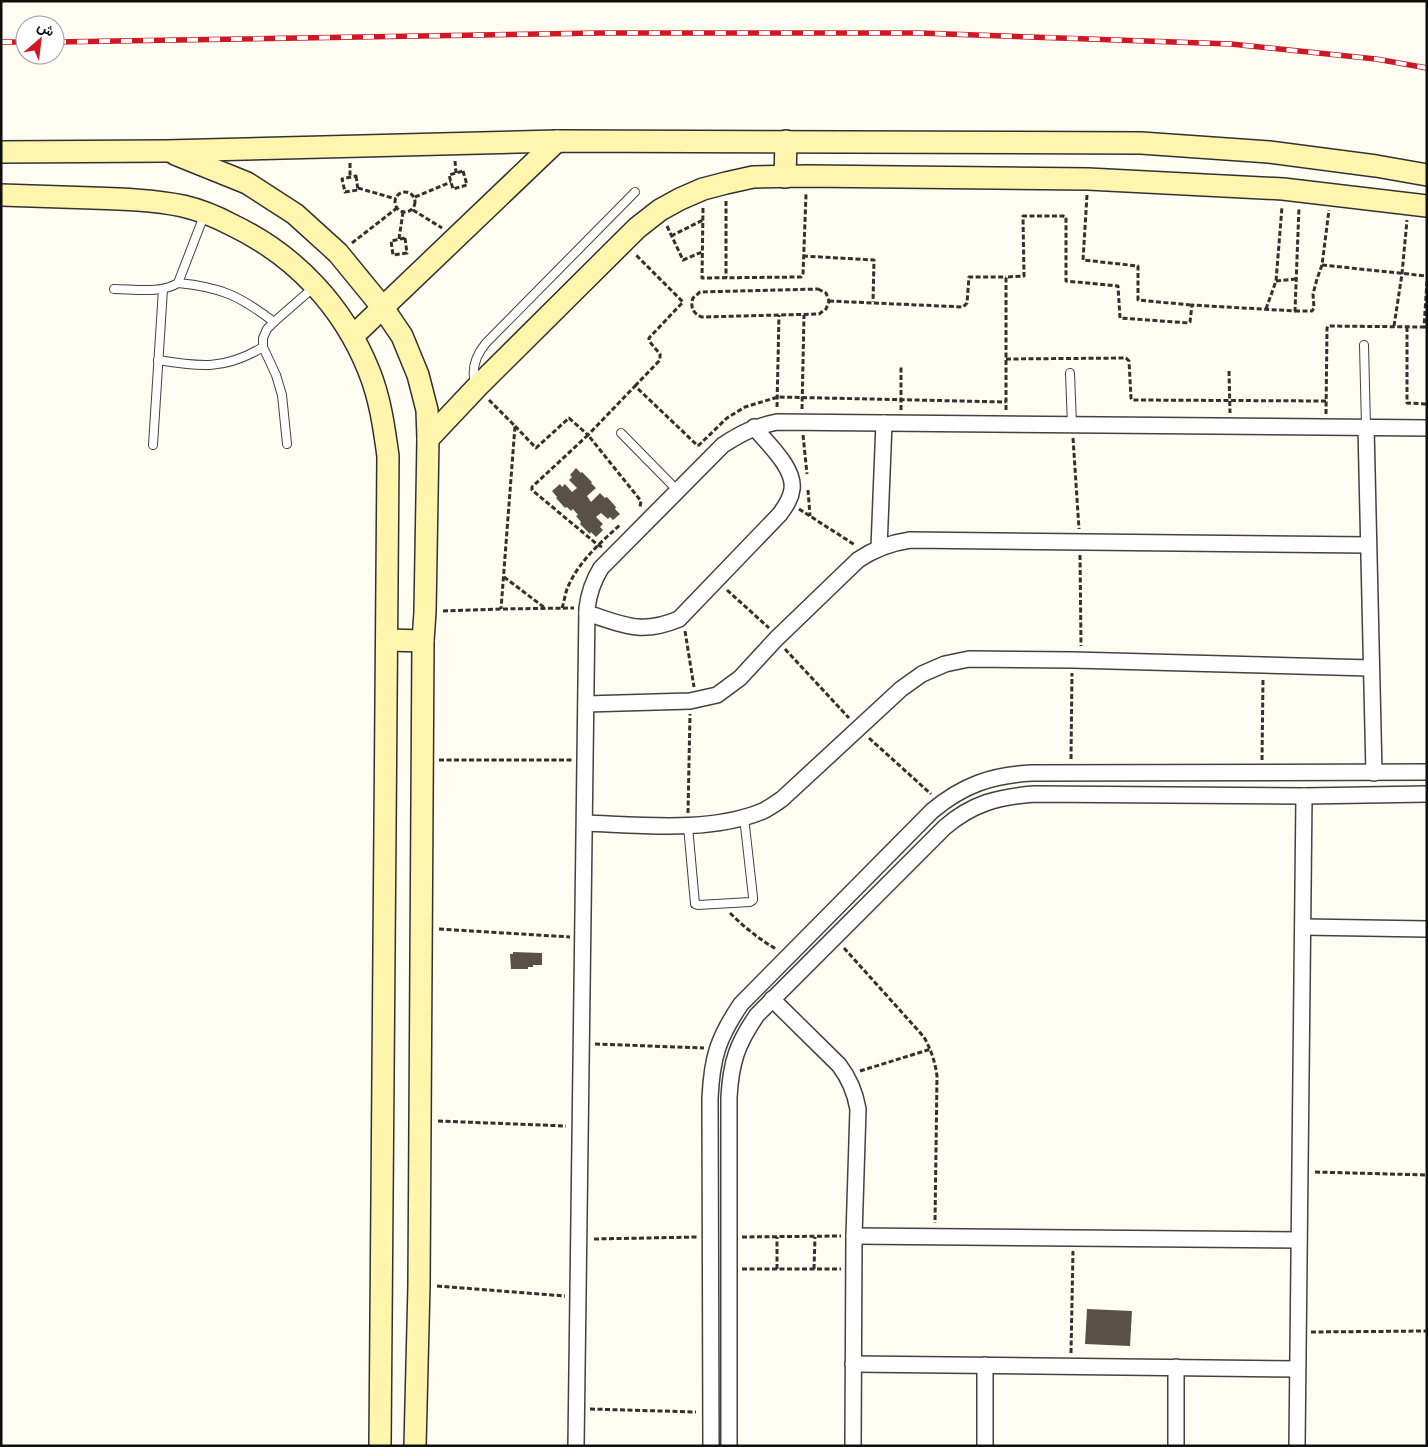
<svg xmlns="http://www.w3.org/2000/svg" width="1428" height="1447" font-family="Bitter,Vazirmatn,serif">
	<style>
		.building { fill: #59504a }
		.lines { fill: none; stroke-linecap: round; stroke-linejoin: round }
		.lane-casing { stroke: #424242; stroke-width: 10 }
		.street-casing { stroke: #424242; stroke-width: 18 }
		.secondary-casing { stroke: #313131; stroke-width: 24 }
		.path { stroke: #313131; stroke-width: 3; stroke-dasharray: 5 2.5; stroke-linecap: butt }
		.lane { stroke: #fff; stroke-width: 8 }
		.street { stroke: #fff; stroke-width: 15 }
		.secondary { stroke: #fff5ad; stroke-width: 21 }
		.rail-casing { stroke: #ce1823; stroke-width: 5.5 }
		.rail { stroke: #fff; stroke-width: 4; stroke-dasharray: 11; stroke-linecap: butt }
	</style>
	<rect width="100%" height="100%" fill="#fffcf2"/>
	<g class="building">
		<polygon points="576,468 581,473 582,472 592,482 591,483 596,488 587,496 591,502 600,493 605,498 607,497 616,507 615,509 620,514 613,520 610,517 608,519 601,513 596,517 603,524 600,527 603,530 596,537 591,532 590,534 580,524 581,522 576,516 578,515 573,509 571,511 567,507 565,508 556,498 557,497 552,491 560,484 562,487 565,484 572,492 577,488 569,480 572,477 570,475"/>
		<polygon points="513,952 542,953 542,965 533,965 533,967 528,967 528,969 511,969 510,954 513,954"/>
		<polygon points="1087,1309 1132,1311 1130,1346 1085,1344"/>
	</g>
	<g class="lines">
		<defs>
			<g id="lane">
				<path d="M178,283c43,4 62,13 96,39"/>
				<path d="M114,289c19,0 47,5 64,-6l27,-70"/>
				<polyline points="1364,345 1366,427"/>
				<path d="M158,360c42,7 67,10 105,-13"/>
				<polyline points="1070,373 1072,425"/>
				<path d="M475,383c-4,-15 1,-28 11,-40l149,-151"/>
				<polyline points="621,433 678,491"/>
				<polyline points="287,444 282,395 276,375 263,347 263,338 267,329 274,322 314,287"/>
				<polyline points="153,445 163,289"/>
				<polyline points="688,826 695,904 698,905 750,902 753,900 753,897 744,817"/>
			</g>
			<g id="street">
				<polyline points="1366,427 1374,773"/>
				<polyline points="879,548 884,423"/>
				<path d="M587,613c37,12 54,22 92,6l101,-105c5,-7 11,-15 12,-25 3,-21 -25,-46 -38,-62"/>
				<path d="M586,704l104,-3 27,-6 23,-17 36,-39 82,-79c16,-11 32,-17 52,-20l458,5"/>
				<path d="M585,823c56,2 125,10 178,-12 6,-3 13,-8 19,-12l119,-110 21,-15 23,-10 24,-5 104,1 298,8"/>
				<polyline points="1303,927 1427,929"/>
				<path d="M772,999l67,66c10,13 16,27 19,44l-4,127 -1,210"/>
				<polyline points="854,1236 1299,1240"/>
				<polyline points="853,1364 1297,1369"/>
				<polyline points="985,1365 985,1446"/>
				<polyline points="1176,1367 1176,1446"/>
				<path d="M576,1446l11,-838c2,-16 6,-27 14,-40l122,-123c20,-13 31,-18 54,-23l650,6"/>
				<path d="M711,1446l-1,-348c2,-41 8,-60 31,-94l191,-193c31,-26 60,-36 100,-38l395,-1"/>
				<path d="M729,1446v-349c2,-35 8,-53 28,-82l188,-188c28,-24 53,-30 89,-33l270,2 123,-2"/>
				<polyline points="1297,1446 1304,796"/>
			</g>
			<g id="secondary">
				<polyline points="1,152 166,151 557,141 1141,143 1269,152 1376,166 1427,175"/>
				<polyline points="175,154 247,183 295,214 338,253 383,308 402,336 418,375 427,410 428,439 425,612 423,641 419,1285 415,1446"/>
				<polyline points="785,177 786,141"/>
				<path d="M1,195c31,1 61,2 91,3 31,1 61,2 91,8 17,4 34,11 49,19 63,30 111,81 137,146 11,27 15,56 19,85l-8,990"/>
				<polyline points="353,336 557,141"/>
				<polyline points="428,439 477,387 637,228 660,210 680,199 703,189 726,183 753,177 807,176 1088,179 1283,189 1427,206"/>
				<polyline points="388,640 423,641"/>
			</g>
		</defs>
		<use href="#lane" class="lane-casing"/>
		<use href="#street" class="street-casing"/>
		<use href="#secondary" class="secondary-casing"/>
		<g class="path">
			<polyline points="455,161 456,173"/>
			<polyline points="350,163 350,177"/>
			<polygon points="463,171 467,185 453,189 449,175"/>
			<polygon points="356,176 358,190 345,192 342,179"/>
			<polyline points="358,188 396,199"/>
			<circle cx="405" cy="202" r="10"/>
			<polyline points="1087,195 1083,260 1138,266 1138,300 1191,305"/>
			<polyline points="415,197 451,182"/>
			<polyline points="726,201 726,278"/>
			<polyline points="703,208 702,278 801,277 803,275 806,194"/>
			<polyline points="413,210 442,228"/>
			<polyline points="667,226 683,260 702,252"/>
			<polyline points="671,236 703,220"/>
			<polygon points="405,238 407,253 393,255 391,241"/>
			<polyline points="399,239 403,212"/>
			<polyline points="352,243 397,208"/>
			<polyline points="803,256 874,260 873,302"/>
			<polyline points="1322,265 1427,276"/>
			<polyline points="1276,281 1296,279"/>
			<polyline points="1427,281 1424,327 1427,327"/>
			<path d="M818,289l8,4 3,8 -3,8 -7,5 -117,3c-9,-3 -12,-10 -9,-19l7,-6z"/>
			<polyline points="829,301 963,307 967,303 969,277 1006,277"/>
			<polyline points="1266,309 1276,281 1282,207"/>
			<polyline points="1295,311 1312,311 1314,308 1313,294 1317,279 1322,265 1329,210"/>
			<polyline points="1394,326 1402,274 1407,220"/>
			<polyline points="1407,327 1407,403 1427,404"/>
			<polyline points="1006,359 1126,358 1129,361 1131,398 1132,400 1326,401"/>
			<polyline points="1229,371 1230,413"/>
			<polyline points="635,386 660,360 660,354 649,341 649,338 683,302 636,255"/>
			<polyline points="489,400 515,426 501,609"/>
			<polyline points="777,407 779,315"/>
			<polyline points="802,409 804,315"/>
			<polyline points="901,410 901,365"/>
			<polyline points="1006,410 1006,277 1024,276 1023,216 1063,216 1066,217 1066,281 1118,286 1120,318 1189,323 1190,322 1192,305 1295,311 1299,207"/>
			<polyline points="1326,414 1327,328 1328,326 1424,327"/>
			<polyline points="515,426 536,448 569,418 588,435 635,386 698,446"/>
			<polyline points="803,435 807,474"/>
			<polyline points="1073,438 1079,529"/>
			<polyline points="698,446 727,418 745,407 778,397 1006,402"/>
			<polyline points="808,490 810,516"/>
			<polyline points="799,509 855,545"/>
			<polyline points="602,547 598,545 532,490 532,487 588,435 641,501 640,507"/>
			<polyline points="1080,555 1081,646"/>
			<polyline points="504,577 545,608"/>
			<polyline points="727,590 769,628"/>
			<path d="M562,608c2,-6 3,-13 5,-19 11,-27 33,-46 54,-65"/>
			<polyline points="443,611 501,609 574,608"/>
			<polyline points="685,631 694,687"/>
			<polyline points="785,649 849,718"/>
			<polyline points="869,738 931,794"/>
			<polyline points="1071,759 1072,673"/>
			<polyline points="439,760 572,760"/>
			<polyline points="1262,760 1263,678"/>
			<polyline points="688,813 690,714"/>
			<path d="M730,913c14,14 29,26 46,36"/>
			<polyline points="439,929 570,937"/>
			<path d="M844,948l80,89c7,13 11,24 13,39l-2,147"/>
			<polyline points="595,1044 704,1048"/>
			<polyline points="860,1071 931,1049"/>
			<polyline points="438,1121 566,1126"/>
			<polyline points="1315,1172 1427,1175"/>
			<polyline points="742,1237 841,1236"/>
			<polyline points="594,1239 697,1237"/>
			<polyline points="742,1269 841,1269"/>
			<polyline points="777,1269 777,1237"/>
			<polyline points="814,1269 815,1237"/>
			<polyline points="437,1286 565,1296"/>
			<polyline points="1311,1332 1427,1331"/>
			<polyline points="1071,1353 1073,1251"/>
			<polyline points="590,1409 696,1412"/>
		</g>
		<use href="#lane" class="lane"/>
		<use href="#street" class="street"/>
		<use href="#secondary" class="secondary"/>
		<defs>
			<g id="rail">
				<polyline points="1,42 25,42"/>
				<polyline points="55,42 599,33 919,33 1231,44 1376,59 1427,68"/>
			</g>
		</defs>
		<use href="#rail" class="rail-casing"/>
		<use href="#rail" class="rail"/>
	</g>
	<rect width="1428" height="1447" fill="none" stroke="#0f0f0f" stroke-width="5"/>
	<g transform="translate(40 40) rotate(28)"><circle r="24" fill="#ffffff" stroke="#9f9f9f"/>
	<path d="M0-4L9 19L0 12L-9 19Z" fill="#ce1823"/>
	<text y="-8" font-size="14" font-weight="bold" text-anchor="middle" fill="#0f0f0f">ش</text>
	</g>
</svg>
